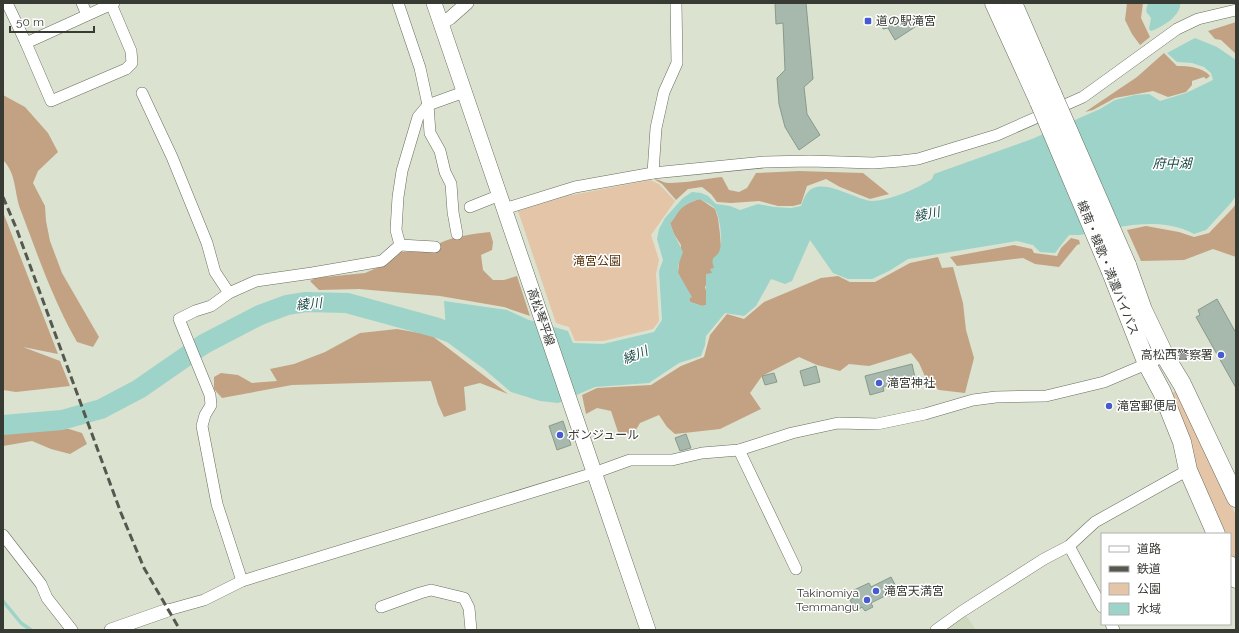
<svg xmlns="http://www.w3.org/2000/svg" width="1239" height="633" font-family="Raleway,'Noto Sans JP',sans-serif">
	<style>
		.built { fill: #ced9be }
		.green { fill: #e4c5a8 }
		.forest { fill: #c3a283 }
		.water { fill: #9dd3c9; fill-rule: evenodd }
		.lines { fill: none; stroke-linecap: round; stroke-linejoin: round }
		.stream { stroke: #9dd3c9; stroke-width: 3.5 }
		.river { stroke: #9dd3c9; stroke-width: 20 }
		.building { fill: #a7b9ac; stroke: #889a8d }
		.minor-casing { stroke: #676e5c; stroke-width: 12 }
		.tertiary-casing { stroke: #676e5c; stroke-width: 14 }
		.secondary-casing { stroke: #676e5c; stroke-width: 16 }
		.trunk-casing { stroke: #676e5c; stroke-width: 19 }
		.minor { stroke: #fff; stroke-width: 11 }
		.tertiary { stroke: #fff; stroke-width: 13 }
		.secondary { stroke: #fff; stroke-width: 15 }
		.trunk { stroke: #fff; stroke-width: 18 }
		.rail { stroke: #54584f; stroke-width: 3; stroke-dasharray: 8 4; stroke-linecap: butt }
		.trunk-bridge-casing { stroke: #676e5c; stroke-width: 19; stroke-linecap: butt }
		.trunk-bridge { stroke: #fff; stroke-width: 18 }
		.poi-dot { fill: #455bcf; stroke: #fff; stroke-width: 1.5 }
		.labels { text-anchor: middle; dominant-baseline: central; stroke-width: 3; stroke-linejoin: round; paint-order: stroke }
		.poi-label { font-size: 12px; fill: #383b34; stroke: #fff; text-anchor: start }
		.park-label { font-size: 12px; fill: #53320b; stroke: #fff }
		.street-label { font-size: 12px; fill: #383b34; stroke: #fff }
		.water-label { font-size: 13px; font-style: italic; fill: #1d4c45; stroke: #fff }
	</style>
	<rect width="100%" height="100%" fill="#dbe2cf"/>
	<polygon class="built" points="964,615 967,617 976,630 942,630"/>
	<g class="green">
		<polygon points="650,180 659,184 675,201 651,235 659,260 656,274 659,321 653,329 603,341 575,341 569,327 556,323 518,211 567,196"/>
		<polygon points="1178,390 1223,485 1236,516 1236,567 1230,553 1230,534 1222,534 1188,454 1172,393"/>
	</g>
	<g class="forest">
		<polygon points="1127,3 1143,3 1141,18 1150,37 1140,45 1132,34 1125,20"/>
		<polygon points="1236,22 1236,54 1221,40 1215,39 1208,31"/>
		<path d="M1164,53l13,13c11,0 26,1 33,10l-4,3 -2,-2 -12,4v4l-6,7 -18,5 -15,-6 -38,7 -22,12 -8,2 52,-35z"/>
		<path d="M3,95l22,12 23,26 10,19 -20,19 -5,12 12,23 1,15 4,20 12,32 37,64 -6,10 -16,-5c-24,-42 -39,-86 -56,-131 -7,-17 -4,-37 -18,-51z"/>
		<path d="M799,171l64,2 26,21 -19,5 -30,-12 -14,-8 -19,7 -6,18 -8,2h-15l-19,-5 -28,2 -14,-1 -6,-8 -9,-7 -14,2 -12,11 -14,-16 -8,-5c5,0 9,4 15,4 17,0 35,-4 53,-6l7,13 10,2 8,-4 9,-15z"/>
		<path d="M700,199l15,10 3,9 2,16 1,15 -9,24 -7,14 2,7 -1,11 -4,1 -12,-4 -1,-3 2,-2 -13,-24 3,-28 -7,-11 -4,-11c4,-4 5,-7 8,-11 5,-7 14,-11 22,-13z"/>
		<polygon points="1236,204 1236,257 1213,249 1184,260 1141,261 1127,230 1146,226 1179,232 1194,237 1209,233 1232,209"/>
		<polygon points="3,212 58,354 23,347 60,361 70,386 16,392 3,390"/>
		<path d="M490,232l3,10 -1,8 -11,5 2,15 10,10h11l13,-4 13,40 -26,-9 -64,-11 -81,-7 -40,1 -9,-9 5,-3 50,-5 21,-9 15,-12 39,-1v-8c16,-7 32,-9 50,-11z"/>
		<polygon points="1071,238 1079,240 1080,244 1077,245 1059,267 1035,264 1023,258 957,266 950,257 1014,245 1032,249 1034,253 1057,256 1061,248"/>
		<polygon points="938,257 942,268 953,267 963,303 966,330 974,358 965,393 939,390 927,381 919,363 911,353 869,366 849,364 840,371 817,365 799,357 762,376 750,393 761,409 720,429 675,434 667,427 659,415 640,423 634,433 619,435 611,411 597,408 586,414 582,395 597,388 651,385 681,366 704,357 710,335 727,314 744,319 764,302 821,278 838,276 850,282 875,282 910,263"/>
		<polygon points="397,329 431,335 508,394 480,383 464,387 466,410 444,417 438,404 431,381 292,385 222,398 214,389 214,377 221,373 238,375 252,383 277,381 270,369 294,364 325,352 360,333"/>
		<polygon points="3,429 69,429 82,433 87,444 70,454 51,449 32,441 3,446"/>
	</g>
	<g class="water">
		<path d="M1148,3h32c2,12 -19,25 -29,28l-2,-2 2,-11c-5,-8 -6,-3 -3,-15z"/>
		<path d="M1195,38l22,9 19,13v136l-6,8 -24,26 -12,4c-36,-19 -77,-6 -114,1h-11l-14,18 -15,-1 -7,-7 -16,-4 -109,18 -19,12 -17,8h-24l-15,-6 -23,-33 -18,41 -7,3 -14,-5 -15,27 -12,10 -19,-3 -19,23 -1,9 -4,11 -22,7 -30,20 -54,4 -37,16 -18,-2 -29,-9 -27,-23 -37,-27 -3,-41 63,9 22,10 39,11 5,12 30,1 51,-12 8,-12 -3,-49 4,-11 -6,-21 2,-10 6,-11 18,-20 9,-6 9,1 7,3 8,8 14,2 10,4 18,-6 16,3 17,1 10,-2c2,-5 4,-11 7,-14 14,-16 47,8 64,9 16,0 47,-13 60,-22l2,-5 98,-35 68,-30 15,-9 20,-5 14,-1 11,7 26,-8 27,-13 -2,-7 -7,-6 -12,-4 -15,-1 -10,-9zM700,199c5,3 12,5 15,10 5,7 8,33 5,40 -2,10 -11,5 -6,19l-4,1 2,4 -6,1v31l-4,1 -12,-4 -1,-3 3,-2 -14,-24v-7l5,-14 -9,-18 -4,-11c4,-3 5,-7 8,-11 5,-7 14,-11 22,-13z"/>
	</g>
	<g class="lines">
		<polyline class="stream" points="3,601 21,623 31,630"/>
		<polyline class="river" points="3,425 62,420 101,409 139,389 204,344 260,315 287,305 306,302 347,303 438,328 472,341"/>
	</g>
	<g class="building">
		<polygon points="775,3 806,3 813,79 804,87 807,114 820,135 799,150 785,127 779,104 777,78 785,70 783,23 776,24"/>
		<polygon points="898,17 901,23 910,19 915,27 895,40 888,28 883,29 882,20"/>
		<polygon points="1217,299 1236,333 1236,388 1196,317 1200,315 1198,310"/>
		<polygon points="912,364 916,382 902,385 901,382 883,387 884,391 870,395 865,376"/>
		<polygon points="816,366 820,382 804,386 800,371"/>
		<polygon points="774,373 777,382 765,385 762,376"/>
		<polygon points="563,421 571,445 557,450 549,426"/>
		<polygon points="686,434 691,448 680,451 675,438"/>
		<polygon points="891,577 899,592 890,597 889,594 871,603 873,607 865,611 862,607 858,610 856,607 854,608 850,600 857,596 854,590 869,583 871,587"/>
	</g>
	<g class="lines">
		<defs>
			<g id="minor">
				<polyline points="7,3 26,43 114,3"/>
				<polyline points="82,3 87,15"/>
				<polyline points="398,3 420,68 428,105 430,133 440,151 445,172 451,184 453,212 457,234"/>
				<polyline points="26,43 51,101 126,69 132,63 131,51 111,4"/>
				<polyline points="142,93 172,157 207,243 215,272 229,293"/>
				<polyline points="653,173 656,128 664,92 677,63 676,3"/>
				<polyline points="470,207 500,195"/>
				<polyline points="504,209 575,187 653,173 765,162 810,161 873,163 901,161 918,159 997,135 1083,97 1177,29 1198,19 1236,10"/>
				<polyline points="435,247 400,245 396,230 398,197 402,171 418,117 428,105 464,92"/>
				<polyline points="739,450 796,569"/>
				<polyline points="3,535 41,584 47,598 72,630"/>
				<polyline points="1069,546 1102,607"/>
				<polyline points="242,581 217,504 202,426 205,415 211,405 210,395 179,319 195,311 211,306 229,293 256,281 312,273 382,261 400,245"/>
				<polyline points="381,607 420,593 431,590 464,598 469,608 471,630"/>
				<polyline points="168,610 204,600 242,581 594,473 630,460 672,460 702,453 739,450 792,433 838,423 877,424 925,414 973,400 996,397 1046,396 1104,382 1165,356"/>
				<polyline points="1111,624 1114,630"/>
				<polyline points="936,630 961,612 1044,559 1069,546 1095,522 1188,470"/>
			</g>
			<g id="tertiary">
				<polyline points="441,23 450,18 467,3"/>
				<polyline points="111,630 168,610"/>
			</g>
			<polyline id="secondary" points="434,3 648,630"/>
			<g id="trunk">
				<polyline points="994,3 1039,102"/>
				<polyline points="1013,3 1053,95"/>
				<polyline points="1127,265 1143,310 1165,356 1182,384 1236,498"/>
				<polyline points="1111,272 1147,364 1162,392 1182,442 1188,470 1216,534"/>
				<polyline points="1230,565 1236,579"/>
			</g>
		</defs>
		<use href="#minor" class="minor-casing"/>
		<use href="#tertiary" class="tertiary-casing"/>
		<use href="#secondary" class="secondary-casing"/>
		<use href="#trunk" class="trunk-casing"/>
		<use href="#minor" class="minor"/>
		<use href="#tertiary" class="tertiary"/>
		<use href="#secondary" class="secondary"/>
		<use href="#trunk" class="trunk"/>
		<polyline class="rail" points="3,197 17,230 121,513 144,568 180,630"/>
		<defs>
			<g id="trunk-bridge">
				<polyline points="1053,95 1127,265"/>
				<polyline points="1039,102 1111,272"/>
			</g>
		</defs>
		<use href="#trunk-bridge" class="trunk-bridge-casing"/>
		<use href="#trunk-bridge" class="trunk-bridge"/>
	</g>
	<g class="poi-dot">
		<rect x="864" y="17" width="8" height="8" rx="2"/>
		<circle cx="1221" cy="355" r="4"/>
		<circle cx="879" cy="383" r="4"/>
		<circle cx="1109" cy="406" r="4"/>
		<circle cx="560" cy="435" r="4"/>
		<circle cx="876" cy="591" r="4"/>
		<circle cx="867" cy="600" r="4"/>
	</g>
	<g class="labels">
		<g class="poi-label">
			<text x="876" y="21">道の駅滝宮</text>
			<text x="1213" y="355" text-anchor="end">高松西警察署</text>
			<text x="887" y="383">滝宮神社</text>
			<text x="1117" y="406">滝宮郵便局</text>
			<text x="568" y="435">ボンジュール</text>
			<text x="884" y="591">滝宮天満宮</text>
			<text x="859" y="593" text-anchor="end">Takinomiya<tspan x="859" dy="14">Temmangu</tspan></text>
		</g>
		<g class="park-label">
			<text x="597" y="261">滝宮公園</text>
		</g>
		<g class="street-label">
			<text transform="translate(1108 268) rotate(68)">綾南・綾歌・満濃バイパス</text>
			<text transform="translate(541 317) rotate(71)">高松琴平線</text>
		</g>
		<g class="water-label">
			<text x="1172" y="163">府中湖</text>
			<text transform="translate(927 214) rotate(-11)">綾川</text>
			<text transform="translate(309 304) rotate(-6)">綾川</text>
			<text transform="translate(635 355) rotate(-22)">綾川</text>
		</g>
	</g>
	<rect width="1239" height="633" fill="none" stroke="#383b34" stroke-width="8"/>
	<rect x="1101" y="533" width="130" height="92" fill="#ffffff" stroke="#afb1ae"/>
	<rect x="1109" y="546" width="20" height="6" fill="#ffffff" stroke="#afb1ae"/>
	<text x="1137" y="553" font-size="12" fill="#383b34">道路</text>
	<rect x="1109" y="566" width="20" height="6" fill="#54584f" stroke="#afb1ae"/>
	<text x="1137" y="573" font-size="12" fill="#383b34">鉄道</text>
	<rect x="1109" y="583" width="20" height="12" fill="#e4c5a8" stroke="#afb1ae"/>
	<text x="1137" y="593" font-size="12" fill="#383b34">公園</text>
	<rect x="1109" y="603" width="20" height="12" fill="#9dd3c9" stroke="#afb1ae"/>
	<text x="1137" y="613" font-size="12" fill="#383b34">水域</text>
	<path d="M10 26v6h84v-6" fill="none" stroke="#383b34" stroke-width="2"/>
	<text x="16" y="26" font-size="12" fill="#383b34" stroke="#ffffff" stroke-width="3" paint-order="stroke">50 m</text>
</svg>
